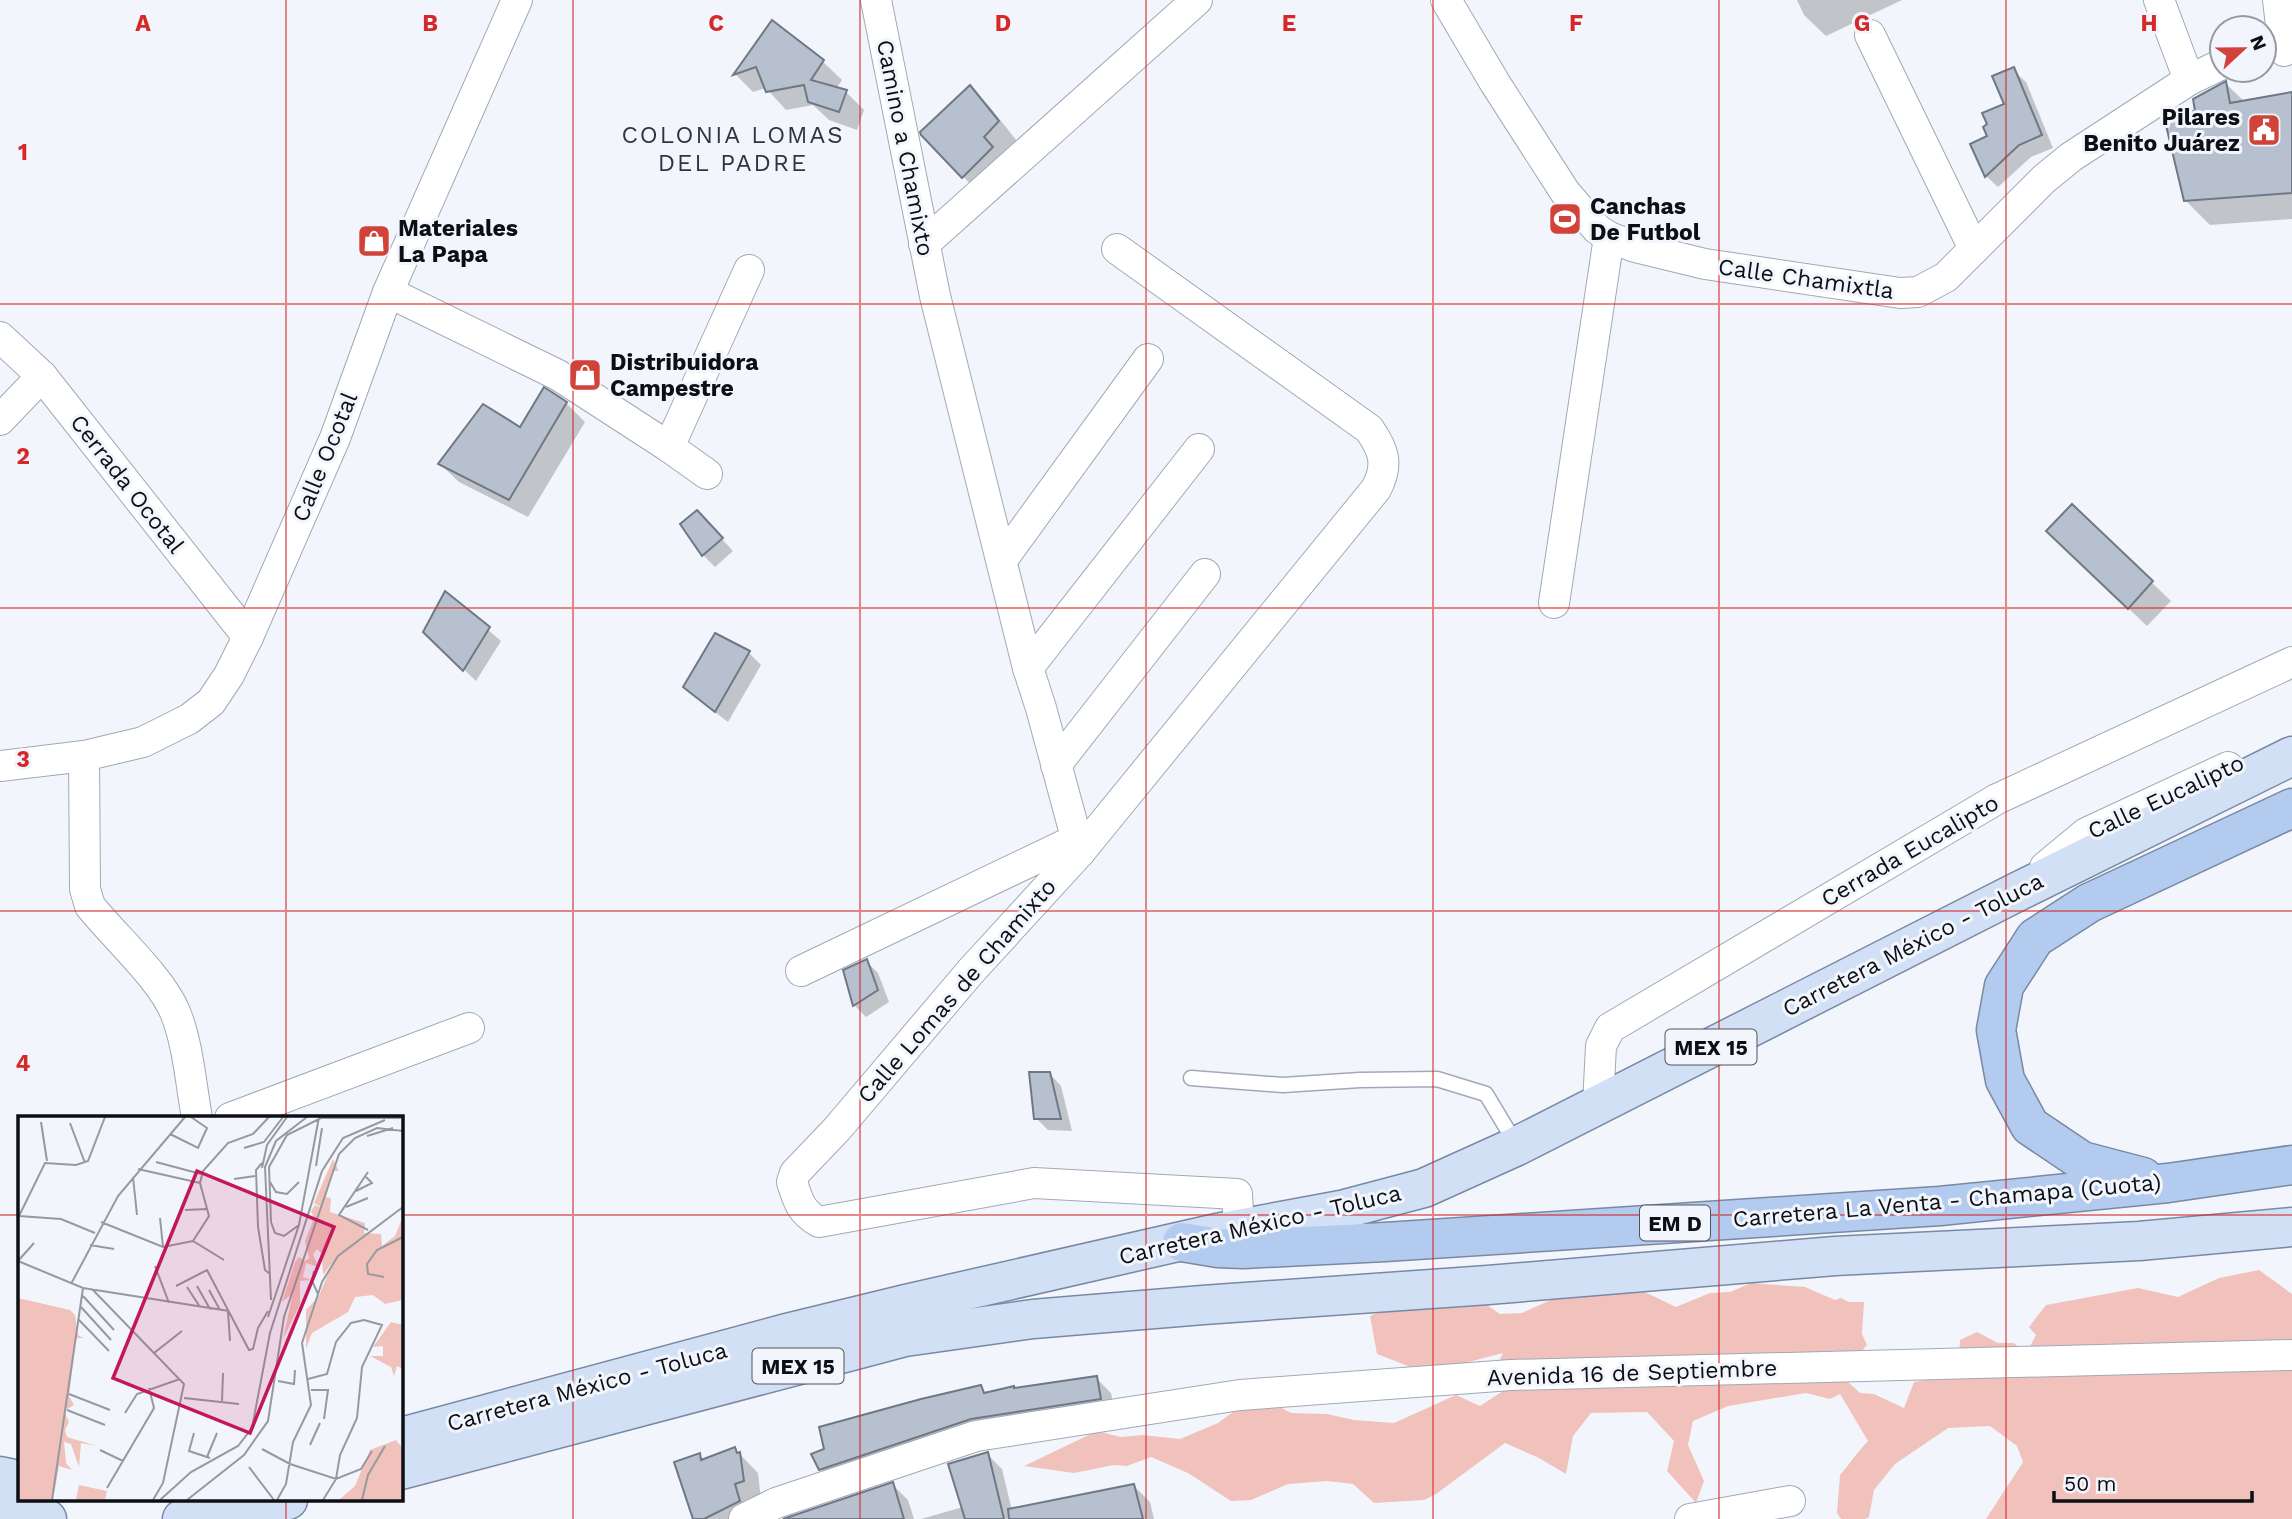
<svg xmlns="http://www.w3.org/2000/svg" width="2292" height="1519" font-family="'Work Sans',sans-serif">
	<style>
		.green { fill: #f1c2bb }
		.shadow { fill: #0003 }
		.building { fill: #b7c0ce; stroke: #707885; stroke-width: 2 }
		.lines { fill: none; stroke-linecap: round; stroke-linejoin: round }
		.service-casing { stroke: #a0a9b7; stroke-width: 17 }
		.minor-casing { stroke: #a0a9b7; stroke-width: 32 }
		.primary-casing { stroke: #7989a3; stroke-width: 41 }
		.motorway-casing { stroke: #7989a3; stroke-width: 41 }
		.service { stroke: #fff; stroke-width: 14 }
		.minor { stroke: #fff; stroke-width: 30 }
		.primary { stroke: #d2e0f6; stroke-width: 38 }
		.motorway { stroke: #b4cbf0; stroke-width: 38 }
		.grid { fill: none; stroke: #d62828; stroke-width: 2; stroke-opacity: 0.55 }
		.labels { text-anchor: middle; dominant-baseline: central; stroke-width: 6; stroke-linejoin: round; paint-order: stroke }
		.shield { fill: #f2f6fc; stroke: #51545a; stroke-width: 2 }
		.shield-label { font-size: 21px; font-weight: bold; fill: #0c0f14 }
		.poi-label { font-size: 23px; font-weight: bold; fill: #0c0f14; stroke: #f2f6fc; text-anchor: start }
		.street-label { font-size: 23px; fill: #0c0f14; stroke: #f2f6fc }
		.neighbourhood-label { font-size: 24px; letter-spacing: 2px; fill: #2e3541; stroke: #f2f6fc }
		.inset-road { fill: none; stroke: #969a9f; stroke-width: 2 }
		.view { fill: #c2185b; fill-opacity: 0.15; stroke: #c2185b; stroke-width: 3.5 }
		.inset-edge { fill: none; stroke: #0c0f14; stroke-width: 3.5 }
		.grid-label { font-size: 23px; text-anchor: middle; font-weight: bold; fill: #d62828; stroke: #f2f6fc; stroke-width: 6; stroke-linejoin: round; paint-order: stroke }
	</style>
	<rect width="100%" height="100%" fill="#f2f6fc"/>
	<path class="green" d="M2259,1270l33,24v225h-306l37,-57 -6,-16 -27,-20 -42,2 -53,36 -21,26 -5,27 -4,2h-24l-4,-6 3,-38c10,-11 17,-23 28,-34l-28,-47 -10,5 -24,-6 -78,13 -35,15 -5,24 16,36 -8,22 -29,-32 7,-30 -27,-29 -56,1 -18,23 -7,38 -27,-16 -34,-15 -69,51 -12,6 -50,3 -21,-19 -26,-3 -39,3 -37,16 -20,1 -43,-28 -37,-16 -24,9 -13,-1 -40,8 -50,-7 73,-35 24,6 21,-2 38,4 38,-16 26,-19 32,1 15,8 36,1 27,6 40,3 62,-28 24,11 26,-17 -14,-12 11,-24 -77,20 -49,-19 -7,-38 12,-5 83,-21 35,24 22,-1 76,-34 32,6 46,22 34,-14 20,-1 21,-9 54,4 30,13 6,-2 8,4h15l-2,32 5,11 -9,10 -11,4 1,23 12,11 14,1 30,14 10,-26 44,-8 2,-34 17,-8 21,11h16l12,11 10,-19 -7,-8 17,-22 92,-17 40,9 41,-19z"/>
	<g class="shadow">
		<polygon points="1797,0 1902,0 1826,36 1804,15"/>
		<polygon points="772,22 823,62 842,80 836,89 846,92 864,110 857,130 829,120 813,105 786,110 766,88 753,92 735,74"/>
		<polygon points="2013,70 2026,82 2053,148 2031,157 1998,187 1986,176 1990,137 2006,105"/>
		<polygon points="2226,84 2245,102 2292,93 2292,219 2210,225 2185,200 2197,112"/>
		<polygon points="970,88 989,106 1017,141 1001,157 981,195 922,134"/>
		<polygon points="544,390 566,403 585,422 528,517 459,482 440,464 521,430"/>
		<polygon points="2072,506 2171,601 2147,626 2067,550"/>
		<polygon points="683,525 709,525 733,551 715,567 703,555"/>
		<polygon points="446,594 501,641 476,681 425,632"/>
		<polygon points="749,653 761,665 728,722 698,699"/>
		<polygon points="866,961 878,973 889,1002 866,1017 854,1005"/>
		<polygon points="1049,1073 1061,1086 1072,1131 1048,1130 1036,1118"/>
		<polygon points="1096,1378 1111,1393 1115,1413 835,1484 821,1469 826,1450 980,1386 987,1394"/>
		<polygon points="735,1449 758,1473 761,1500 757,1519 695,1519 700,1455 705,1461"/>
		<polygon points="987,1454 1002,1469 1014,1519 921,1519 963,1507"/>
		<polygon points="892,1484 908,1500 914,1519 797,1519"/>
		<polygon points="1134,1486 1150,1502 1154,1519 1038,1519"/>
	</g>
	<g class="building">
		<polygon points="772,20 824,60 811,80 847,90 839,112 808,102 804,85 766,92 756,67 733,75"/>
		<polygon points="2014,67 2042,135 2019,145 1985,177 1970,144 1987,136 1983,127 1987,124 1982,113 2004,104 1992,76"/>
		<polygon points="2226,81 2230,103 2292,92 2292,193 2184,201 2164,117 2169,114 2195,111 2193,99"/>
		<polygon points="970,85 999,121 984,137 993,147 962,178 921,135 920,132"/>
		<polygon points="544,387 567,402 509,500 438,464 483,404 520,427"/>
		<polygon points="2072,504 2153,581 2128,609 2046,531"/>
		<polygon points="697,510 723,538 702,556 680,524"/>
		<polygon points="445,591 490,627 463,671 423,632"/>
		<polygon points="715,633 750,651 715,712 683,687"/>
		<polygon points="867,959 878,990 853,1006 843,970"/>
		<polygon points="1029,1072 1050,1072 1061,1119 1034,1119"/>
		<polygon points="1097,1376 1101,1399 971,1419 819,1470 811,1454 824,1449 819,1427 921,1399 981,1385 984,1393 1014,1386 1014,1388"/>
		<polygon points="735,1447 737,1453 740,1452 744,1481 735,1484 740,1501 704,1519 693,1519 674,1462 700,1453 701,1460"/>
		<polygon points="988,1452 1004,1519 965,1519 948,1464"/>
		<polygon points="893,1482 904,1519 783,1519"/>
		<polygon points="1134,1484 1143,1519 1009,1519 1008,1509"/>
	</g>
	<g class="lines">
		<defs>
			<polyline id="service" points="1191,1078 1283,1085 1360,1080 1437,1079 1486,1094 1516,1144"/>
			<g id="minor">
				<polyline points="876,0 935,296 1028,668 1041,708 1080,852"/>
				<polyline points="1446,0 1495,83 1565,192 1597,229 1609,237 1635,247 1705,264 1900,293 1918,292 1946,277 2044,179 2071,157 2189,80 2222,64"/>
				<polyline points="2159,0 2189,80"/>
				<polyline points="2278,0 2284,51"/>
				<polyline points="1870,35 1974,249"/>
				<polyline points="924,244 1197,0"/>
				<path d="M1117,249l252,180c15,21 20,36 7,60l-296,363 -109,119 -134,158 -42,44 -3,9c6,19 9,30 27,40l215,-39 203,11 2,35"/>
				<polyline points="388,292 558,375 669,447 707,474"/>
				<polyline points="0,337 42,376 248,637"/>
				<polyline points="0,420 42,376"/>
				<polyline points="669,447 749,270"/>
				<polyline points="1002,560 1148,359"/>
				<polyline points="1554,603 1609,237"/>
				<polyline points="1028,668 1199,449"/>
				<path d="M84,756l1,133 5,17c24,30 71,72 85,106 13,31 16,73 22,106"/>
				<polyline points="1056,765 1205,574"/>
				<polyline points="0,766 84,756 143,742 189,719 211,702 229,675 248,637 335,438 388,292 517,0"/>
				<polyline points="2045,867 2086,833 2228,767"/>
				<polyline points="801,971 1077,839"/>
				<polyline points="1598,1104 1601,1046 1610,1028 1997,799 2292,662"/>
				<polyline points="230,1118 469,1028"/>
				<polyline points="744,1519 776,1503 976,1436 1240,1395 1511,1375 2292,1355"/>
				<polyline points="1690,1519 1790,1501"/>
			</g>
			<g id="primary">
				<polyline points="401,1437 783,1334 906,1304 1217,1233 1341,1210 1424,1188 1517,1146 2015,893 2292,756"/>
				<polyline points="401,1470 905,1337 1033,1319 1203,1305 1488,1285 1835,1256 2139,1241 2292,1227"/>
				<polyline points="0,1476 19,1480"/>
				<polyline points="0,1512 47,1519"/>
				<polyline points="182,1519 263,1506 288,1500"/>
			</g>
			<g id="motorway">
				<polyline points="2143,1177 2082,1161 2030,1126 2005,1080 1996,1030 2004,986 2035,938 2089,903 2292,808"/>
				<polyline points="1182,1242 1218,1248 1243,1249 1385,1242 1940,1206 2168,1183 2292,1165"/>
			</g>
		</defs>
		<use href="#service" class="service-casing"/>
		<use href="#minor" class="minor-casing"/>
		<use href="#primary" class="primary-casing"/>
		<use href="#motorway" class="motorway-casing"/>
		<use href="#service" class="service"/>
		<use href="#minor" class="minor"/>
		<use href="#primary" class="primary"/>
		<use href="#motorway" class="motorway"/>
	</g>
	<path class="grid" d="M286,0v1118M573,0v1519M860,0v1519M1146,0v1519M1433,0v1519M1719,0v1519M2006,0v1519M0,304h2292M0,608h2292M0,911h2292M0,1215h19M401,1215h1891M286,1500v19"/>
	<defs>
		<symbol id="civic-square" viewBox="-11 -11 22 22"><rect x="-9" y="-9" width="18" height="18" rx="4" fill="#d1433a" stroke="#f2f6fc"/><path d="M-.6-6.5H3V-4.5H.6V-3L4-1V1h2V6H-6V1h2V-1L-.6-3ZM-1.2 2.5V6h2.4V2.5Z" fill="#fff"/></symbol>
		<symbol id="stadium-square" viewBox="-11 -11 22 22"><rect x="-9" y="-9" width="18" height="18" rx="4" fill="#d1433a" stroke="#f2f6fc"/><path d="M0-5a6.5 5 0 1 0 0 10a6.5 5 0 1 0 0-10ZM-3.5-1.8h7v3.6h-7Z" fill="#fff"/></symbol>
		<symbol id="shop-square" viewBox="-11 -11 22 22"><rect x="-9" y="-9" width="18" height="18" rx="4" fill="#d1433a" stroke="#f2f6fc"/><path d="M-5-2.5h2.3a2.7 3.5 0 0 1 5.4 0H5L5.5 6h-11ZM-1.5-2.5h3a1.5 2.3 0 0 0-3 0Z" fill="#fff"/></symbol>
	</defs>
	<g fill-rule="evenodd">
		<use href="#civic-square" x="2245" y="111" width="38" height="38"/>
		<use href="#stadium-square" x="1546" y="200" width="38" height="38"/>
		<use href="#shop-square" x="355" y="222" width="38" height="38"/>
		<use href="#shop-square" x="566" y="356" width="38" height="38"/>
	</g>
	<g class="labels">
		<g class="shield">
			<rect x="1665.5" y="1029.5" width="91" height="35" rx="5"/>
			<rect x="1640" y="1205.5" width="70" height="35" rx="5"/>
			<rect x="752.5" y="1348.5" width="91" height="35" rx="5"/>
		</g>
		<g class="shield-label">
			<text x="1711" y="1047">MEX 15</text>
			<text x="1675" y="1223">EM D</text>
			<text x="798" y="1366">MEX 15</text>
		</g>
		<g class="poi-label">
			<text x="2240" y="117" text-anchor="end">Pilares<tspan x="2240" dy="26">Benito Juárez</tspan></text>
			<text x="1590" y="206">Canchas<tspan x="1590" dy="26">De Futbol</tspan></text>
			<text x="398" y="228">Materiales<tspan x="398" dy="26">La Papa</tspan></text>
			<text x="610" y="362">Distribuidora<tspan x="610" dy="26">Campestre</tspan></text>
		</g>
		<g class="street-label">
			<text transform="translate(905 148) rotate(79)">Camino a Chamixto</text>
			<text transform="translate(1806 279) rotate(8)">Calle Chamixtla</text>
			<text transform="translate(325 457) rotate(-68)">Calle Ocotal</text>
			<text transform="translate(127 484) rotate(52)">Cerrada Ocotal</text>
			<text transform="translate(2166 797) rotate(-25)">Calle Eucalipto</text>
			<text transform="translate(1910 851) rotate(-30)">Cerrada Eucalipto</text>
			<text transform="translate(1913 945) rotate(-27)">Carretera México - Toluca</text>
			<text transform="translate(957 991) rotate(-49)">Calle Lomas de Chamixto</text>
			<text transform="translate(1947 1201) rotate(-5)">Carretera La Venta - Chamapa (Cuota)</text>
			<text transform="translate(1260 1225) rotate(-13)">Carretera México - Toluca</text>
			<text transform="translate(1632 1373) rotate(-2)">Avenida 16 de Septiembre</text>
			<text transform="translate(587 1387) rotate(-15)">Carretera México - Toluca</text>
		</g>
		<g class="neighbourhood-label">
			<text x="733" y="135">COLONIA LOMAS<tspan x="733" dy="28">DEL PADRE</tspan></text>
		</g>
	</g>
	<g transform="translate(18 1116)">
		<rect width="385" height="385" fill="#f2f6fc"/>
		<path d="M315,43l6,12h-6l-7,26 5,1 -1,14 35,11 -1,10 17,1 1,12 13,-10 8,-20v84l-18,4 -12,-9 -18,2 -7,15 -36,21 -6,16v-39l13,-14 14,-34 -10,13 -1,-21 -5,-5 -4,5 5,13 -12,-4 -3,14 8,3 -11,1v23l-17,35 10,-46 -11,9 13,-40 4,-5 6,4 4,-3 -4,-17 9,-23 -3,-7 4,-6 9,4 -10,-6zM0,182l52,12 5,5 3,20 5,3h-7l-7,58 5,9 -10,6 5,11 -4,8 2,7 30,9 -16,-3 -2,24 -8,-23 -7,-2 2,21 6,7 -13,-4 -6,34h-35zM373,206l12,3v44l-6,-3 -3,10 -3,-9 -21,-11h13v-10l-10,1zM378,324l7,9v51h-64l16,-14 15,-36zM61,369l28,6 -2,9h-29z" fill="#f1c2bb"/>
		<path class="inset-road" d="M23,6l6,39M52,7l15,40M152,18l28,14 9,-20 -16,-11M349,20l26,-8M226,32l20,-6 19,-25M138,46l45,12M244,47l-6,7 2,57 7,43 5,4M298,50l6,-38M244,52l5,-23 20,-28M120,53l62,14M115,61l4,38M216,63l21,-3M252,66l6,10 11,2 12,-12M338,75l16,-8 -6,-6M328,91l22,-9M167,94l23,-1M1,100l26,-53 31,2 12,-4 17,-44M1,100l42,3 34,14M142,102l3,29M83,106l62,25 30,-6M281,109l-15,11 -9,-3 -4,-11 -2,-55 18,-32 34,-17h80M350,114l-29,-15 29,-43M175,125l16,-25 -9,-33 3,-12 25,-28 25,-9 16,-17M175,125l31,19M72,129l24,4M0,145l65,27 146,23M0,145l16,-18M137,150l14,37M296,155l-2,10 6,13M366,161l-16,-3 -1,-10 10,-14 26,-13M53,168l47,-88 67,-79M158,170l31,-16 42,80 4,-1 5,-21 10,-17M179,170l13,23M169,171l13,20M74,173l92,95 -21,99 -10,17M191,174l11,20M65,180l31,34M253,184l-6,-133 11,-26 31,-24M63,191l30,33M210,196l2,29M250,201l31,-92 20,-108M61,204l30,31M136,237l28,-22M290,263l19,-5 9,-32 15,-19 13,-3 18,5 -20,42 -5,51 -17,37 -4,24 -13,21M260,265l16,3 1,-14M293,274h17l-4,29M51,278l41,16M166,282l55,6M204,285l1,-28M49,294l38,15M107,297l12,-19 43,-15M176,317l-5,18 21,7M292,329l10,-22M244,333l28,15 46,15 25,-10 11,-18M82,334l23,11M189,341l10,-24M231,351l25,33M89,372l47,-80 -5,-20M34,384l31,-212M142,384l31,-28 47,-26 14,-18 18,-95 52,-162 21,-33 42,-18M169,384l57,-45 24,-34 16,-104 55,-163 16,-16 22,-10 26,3M259,384l9,-16 7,-42 18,-37 -9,-62 20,-61 16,-26 65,-49M344,384l6,-25 17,-29"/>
		<path class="view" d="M179,55l137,56 -84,206 -137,-55z"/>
		<rect width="385" height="385" class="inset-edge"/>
	</g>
	<g class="grid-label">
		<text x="143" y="31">A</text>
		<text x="430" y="31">B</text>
		<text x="716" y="31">C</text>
		<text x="1003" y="31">D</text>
		<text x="1289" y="31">E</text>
		<text x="1576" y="31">F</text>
		<text x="1862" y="31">G</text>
		<text x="2149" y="31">H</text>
		<text x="23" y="160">1</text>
		<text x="23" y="464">2</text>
		<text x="23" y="767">3</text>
		<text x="23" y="1071">4</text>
	</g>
	<g transform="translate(2243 49) rotate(68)"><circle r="33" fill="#f2f6fc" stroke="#969a9f" stroke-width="2"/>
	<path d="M0-5L12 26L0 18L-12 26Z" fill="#d1433a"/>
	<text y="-10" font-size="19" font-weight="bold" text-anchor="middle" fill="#0c0f14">N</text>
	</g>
	<path d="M2054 1491v10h198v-10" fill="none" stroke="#0c0f14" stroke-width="3.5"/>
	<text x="2064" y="1491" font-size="21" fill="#0c0f14" stroke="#f2f6fc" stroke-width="5" paint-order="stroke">50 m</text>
</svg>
